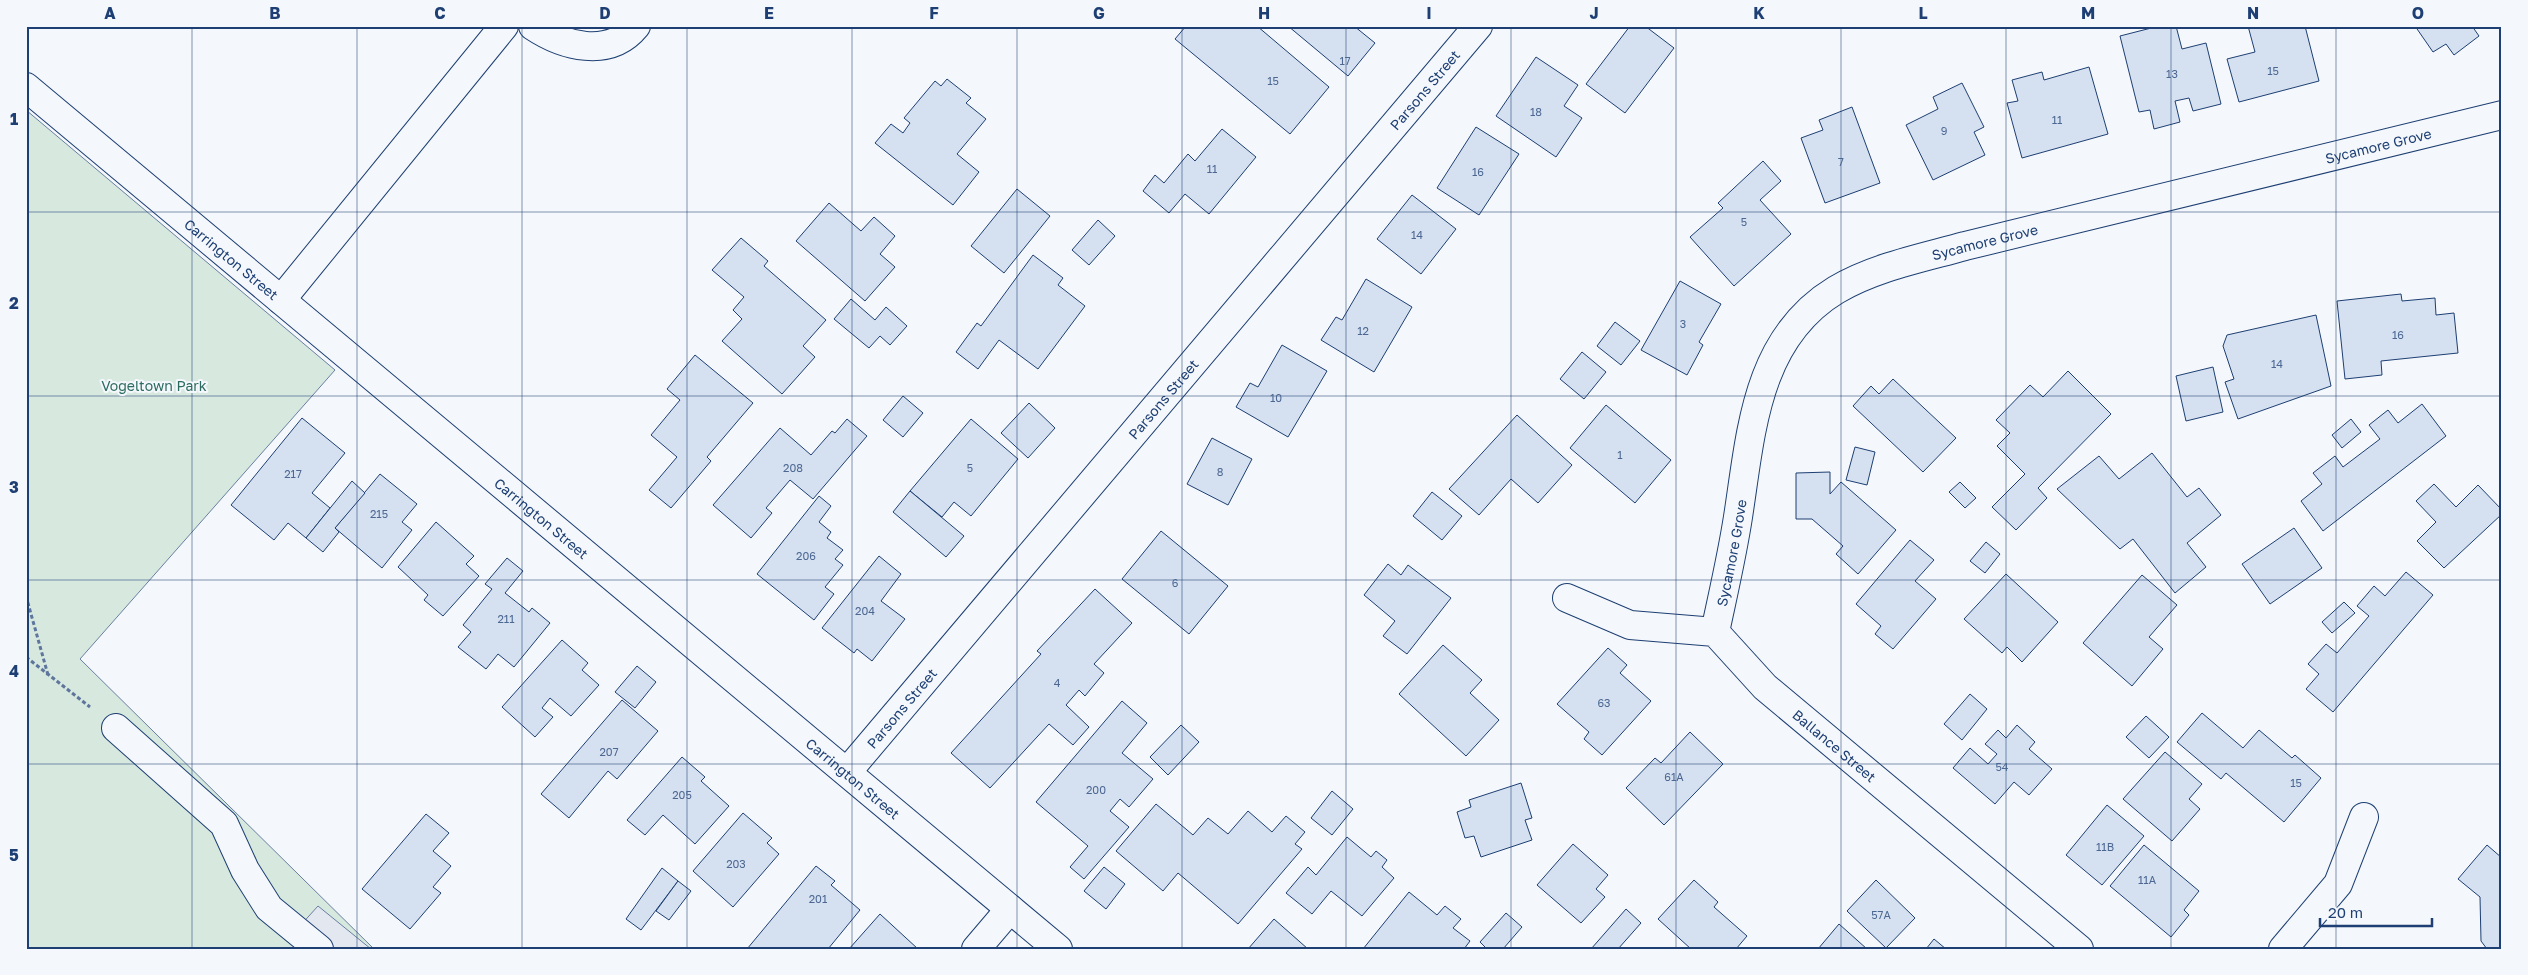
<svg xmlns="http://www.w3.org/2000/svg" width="2528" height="975" font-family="'Golos Text',sans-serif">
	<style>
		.green { fill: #d7e8df; stroke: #687fa3 }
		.parking { fill: #e3e8f0; stroke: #687fa3 }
		.building { fill: #d5e0f0; stroke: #1d3f73 }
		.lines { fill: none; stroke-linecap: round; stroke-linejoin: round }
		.minor-casing { stroke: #1d3f73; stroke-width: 30 }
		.major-casing { stroke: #1d3f73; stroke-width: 30 }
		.path { stroke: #5e769c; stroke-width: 3; stroke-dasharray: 4 2.5; stroke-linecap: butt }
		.minor { stroke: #f4f7fb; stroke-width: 28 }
		.major { stroke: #f4f7fb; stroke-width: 28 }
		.grid { fill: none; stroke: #1d3f73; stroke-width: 1; stroke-opacity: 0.55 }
		.labels { text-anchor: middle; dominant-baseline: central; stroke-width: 4; stroke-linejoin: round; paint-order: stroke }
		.number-label { font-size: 11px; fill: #4b6792 }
		.street-label { font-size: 14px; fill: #1d3f73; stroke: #f4f7fb }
		.park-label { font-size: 14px; fill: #2c6c60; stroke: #f4f7fb }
		.neatline { fill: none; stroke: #1d3f73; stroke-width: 2 }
		.grid-label { font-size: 16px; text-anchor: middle; font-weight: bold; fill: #1d3f73 }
	</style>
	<rect width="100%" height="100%" fill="#f4f7fb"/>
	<polygon class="green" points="26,110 335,370 80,659 374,949 26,949"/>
	<polygon class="parking" points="318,906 371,949 303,949 289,938"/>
	<g class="building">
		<polygon points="1186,26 1257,26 1329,87 1290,134 1175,39"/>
		<polygon points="1288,26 1354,26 1375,43 1348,76"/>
		<polygon points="1630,26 1645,26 1674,48 1625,113 1586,84"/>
		<polygon points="2159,26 2176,26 2182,49 2206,43 2221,104 2193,111 2189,98 2175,101 2180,122 2154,129 2150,110 2139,112 2120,36"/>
		<polygon points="2248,26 2305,26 2319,81 2239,102 2227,59 2255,52"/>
		<polygon points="2415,26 2472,26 2479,36 2454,55 2446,44 2433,52"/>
		<polygon points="1536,57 1578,85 1564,106 1582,118 1556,157 1496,116"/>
		<polygon points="2089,67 2108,134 2022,158 2007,103 2018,101 2012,80 2042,72 2044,80"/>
		<polygon points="947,79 971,98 966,103 986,119 957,154 979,172 953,205 875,143 891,124 903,133 910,123 904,118 935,81 941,86"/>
		<polygon points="1962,83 1984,127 1974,132 1985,155 1933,180 1906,125 1938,109 1933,97"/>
		<polygon points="1852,107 1880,183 1825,203 1801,138 1823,130 1819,120"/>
		<polygon points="1476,127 1519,154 1479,215 1437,188"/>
		<polygon points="1222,129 1256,157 1209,214 1185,194 1169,213 1143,191 1155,175 1164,183 1188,154 1195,161"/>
		<polygon points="1763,161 1781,181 1760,200 1791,234 1734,286 1690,237 1723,208 1718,203"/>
		<polygon points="1017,189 1050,216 1004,273 971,246"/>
		<polygon points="1412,195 1456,229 1421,274 1377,239"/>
		<polygon points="829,203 861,231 874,217 895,236 880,254 895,267 865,301 796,241"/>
		<polygon points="1098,220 1115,236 1089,265 1072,250"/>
		<polygon points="741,238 768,261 764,266 826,320 803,346 815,357 782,394 722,341 742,319 733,310 744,297 712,270"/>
		<polygon points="1033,255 1063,278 1058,285 1085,306 1038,369 999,340 978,369 956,352 977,323 981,326"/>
		<polygon points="1366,279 1412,307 1374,372 1321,340 1336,317 1342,320"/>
		<polygon points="1680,281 1721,304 1699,342 1703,345 1687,375 1641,350"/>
		<polygon points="2401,294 2402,301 2435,298 2436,315 2454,313 2458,353 2381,361 2382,375 2345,379 2337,301"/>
		<polygon points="851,299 875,320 886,307 907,326 890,345 880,336 869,348 834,319"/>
		<polygon points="2316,315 2331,386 2238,419 2225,382 2234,379 2223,346 2227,335"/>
		<polygon points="1615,322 1640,341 1621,365 1597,346"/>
		<polygon points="1282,345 1327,371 1288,437 1236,407 1250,383 1258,387"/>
		<polygon points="1582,352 1606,372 1584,399 1560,379"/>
		<polygon points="695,355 753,403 707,457 711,461 671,508 649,490 677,457 651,435 680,400 667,389"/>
		<polygon points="2213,367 2223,412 2186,421 2176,376"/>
		<polygon points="2068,371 2111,414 2038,488 2047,498 2016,530 1992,507 2025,474 1997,446 2010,433 1996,420 2030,385 2043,397"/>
		<polygon points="1893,379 1956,438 1923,472 1853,406 1871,386 1879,394"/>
		<polygon points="903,396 923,413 903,437 883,420"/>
		<polygon points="1029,403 1055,428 1028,458 1001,433"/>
		<polygon points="2422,404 2446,436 2323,531 2301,501 2322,484 2313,473 2335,456 2343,467 2380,439 2369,425 2388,410 2398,423"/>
		<polygon points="1606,405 1671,460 1635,503 1570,448"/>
		<polygon points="1517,415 1572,465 1538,503 1511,479 1479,515 1449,489"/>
		<polygon points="302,418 345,453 312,493 330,508 306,538 288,523 274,540 231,505"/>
		<polygon points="847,419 867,436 813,499 790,480 766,508 772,513 751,538 713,505 780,428 811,455 832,431 835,433"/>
		<polygon points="971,419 1018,459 971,516 954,502 942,517 910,491"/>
		<polygon points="2351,419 2361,432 2342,448 2332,435"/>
		<polygon points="1212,438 1252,459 1228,505 1187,484"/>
		<polygon points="1855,447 1875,452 1867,485 1846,480"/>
		<polygon points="2152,453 2187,497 2199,488 2221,515 2187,543 2206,567 2175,593 2133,539 2120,549 2057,489 2099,456 2119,479"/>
		<polygon points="1830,472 1830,494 1841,482 1896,530 1858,574 1836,554 1843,546 1812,519 1796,519 1796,473"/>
		<polygon points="380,474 417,504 402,522 412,530 382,568 335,528"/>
		<polygon points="352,481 365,493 335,528 339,532 323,552 306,538"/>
		<polygon points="1960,482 1976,498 1965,508 1949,492"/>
		<polygon points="2434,484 2456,507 2478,485 2502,510 2502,514 2444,568 2417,541 2436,522 2416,501"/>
		<polygon points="910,491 964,536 946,557 893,512"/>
		<polygon points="1432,492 1462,516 1442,540 1413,516"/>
		<polygon points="819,496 831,506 819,522 831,532 827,538 843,550 835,559 843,565 825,587 834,594 814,620 757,574"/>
		<polygon points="436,522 474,556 466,564 479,576 443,616 424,600 428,595 398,567"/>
		<polygon points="2294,528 2322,568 2270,604 2242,564"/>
		<polygon points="1161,531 1228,586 1189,634 1122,579"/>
		<polygon points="1910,540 1934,560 1915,581 1936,599 1893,649 1875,634 1881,626 1856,604"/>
		<polygon points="1986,542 2000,554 1985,573 1970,561"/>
		<polygon points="879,556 901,574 881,601 905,619 872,661 857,649 854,653 822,628"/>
		<polygon points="507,558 523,571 505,593 529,612 532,608 550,623 514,667 498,654 486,669 458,647 471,632 463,625 492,589 485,584"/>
		<polygon points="1388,564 1401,575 1408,565 1451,598 1407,654 1383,636 1395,621 1364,595"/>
		<polygon points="2406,572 2433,595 2333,712 2306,689 2319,674 2308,664 2326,644 2337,653 2369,616 2357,606 2374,586 2385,596"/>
		<polygon points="2006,574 2058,622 2022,662 2007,647 2002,653 1964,619"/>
		<polygon points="2142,575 2177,605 2149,637 2163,649 2132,686 2083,643"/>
		<polygon points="1095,589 1132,623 1094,664 1104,673 1085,696 1079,690 1066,705 1089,727 1073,745 1049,724 990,788 951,753 1041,654 1037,651"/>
		<polygon points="2344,602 2355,613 2332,633 2322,622"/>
		<polygon points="562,640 588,663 582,670 599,685 571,716 550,698 542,708 553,717 535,737 502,707"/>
		<polygon points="1443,645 1482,680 1470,693 1499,720 1466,756 1399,694"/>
		<polygon points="1608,648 1627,665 1620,673 1651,701 1602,755 1584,739 1589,732 1557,704"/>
		<polygon points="637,666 656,682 635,708 615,692"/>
		<polygon points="1970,694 1987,709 1962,740 1944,724"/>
		<polygon points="622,700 658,731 617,779 608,771 569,818 541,794"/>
		<polygon points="1122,701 1147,723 1122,753 1153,779 1129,807 1120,799 1110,811 1129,827 1084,879 1070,867 1088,846 1036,802"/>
		<polygon points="2202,713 2243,748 2259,730 2292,758 2295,755 2321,778 2284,822 2226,773 2221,779 2177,742"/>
		<polygon points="2146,716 2169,737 2149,758 2126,737"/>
		<polygon points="1181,725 1199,742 1168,775 1150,757"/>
		<polygon points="2017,725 2035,742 2029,749 2052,769 2029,795 2014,782 1995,804 1953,768 1970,748 1988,764 1997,754 1985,744 1998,730 2006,738"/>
		<polygon points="1690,732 1723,764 1664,825 1626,788 1655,758 1661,763"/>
		<polygon points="2165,752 2202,784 2189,799 2200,809 2172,841 2123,799"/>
		<polygon points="682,757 705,777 701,781 729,806 695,844 663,815 645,835 627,820"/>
		<polygon points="1521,783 1532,818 1525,820 1532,840 1481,857 1474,836 1465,838 1457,812 1471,807 1469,800"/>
		<polygon points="1332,791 1353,809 1332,835 1311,818"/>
		<polygon points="1156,804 1193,835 1208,818 1228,834 1248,811 1272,832 1286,816 1305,832 1295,844 1302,849 1238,924 1178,873 1163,891 1116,851"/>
		<polygon points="2107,805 2144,836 2102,885 2066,855"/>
		<polygon points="743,813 772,838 767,843 779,854 733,907 693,871"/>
		<polygon points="426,814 449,833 433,851 451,866 433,887 441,893 410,929 362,889"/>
		<polygon points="1347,837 1371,857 1376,851 1387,860 1382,867 1394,878 1362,916 1331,891 1312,914 1286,893 1308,867 1316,875"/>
		<polygon points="1573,844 1608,875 1596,889 1605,897 1581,923 1537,885"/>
		<polygon points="2144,845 2199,891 2184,910 2189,915 2171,937 2110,886"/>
		<polygon points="2487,845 2502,858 2502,949 2487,949 2481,941 2480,897 2458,879"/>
		<polygon points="816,866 835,881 831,885 860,910 828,949 747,949"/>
		<polygon points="1104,867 1125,884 1106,909 1084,891"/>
		<polygon points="662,868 678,881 641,930 626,919"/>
		<polygon points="1694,880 1718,902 1714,907 1747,936 1736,949 1691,949 1658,919"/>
		<polygon points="1876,880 1915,918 1886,948 1847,911"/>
		<polygon points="678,881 691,891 669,920 656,911"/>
		<polygon points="1409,892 1437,915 1445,906 1461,919 1453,928 1470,941 1464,949 1363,949"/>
		<polygon points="1626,909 1641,923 1618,949 1591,949"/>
		<polygon points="1506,913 1522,927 1503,949 1487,949 1480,942"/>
		<polygon points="880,914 918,949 849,949"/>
		<polygon points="1274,919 1308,949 1248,949"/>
		<polygon points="1839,924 1867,949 1818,949"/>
		<polygon points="1934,939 1946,949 1926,949"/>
	</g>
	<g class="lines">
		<defs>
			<g id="minor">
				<path d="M533,26c30,20 76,33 103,0"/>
				<polyline points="281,300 504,26"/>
				<path id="s1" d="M1567,598l63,27 85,7 50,55 314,262"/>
				<path id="s2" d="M1715,632c8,-38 17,-76 23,-115 13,-83 17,-178 98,-227 39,-23 86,-32 129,-44l537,-131"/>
				<polyline points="116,728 224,824 245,870 269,908 319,949"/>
				<path id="s3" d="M847,772l631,-746"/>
				<polyline points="976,949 1010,909"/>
				<polyline points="2283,949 2338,884 2364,817"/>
			</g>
			<g id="major">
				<path id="s4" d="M26,87l1032,862"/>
			</g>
		</defs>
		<use href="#minor" class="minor-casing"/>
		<use href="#major" class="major-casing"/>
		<g class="path">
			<polyline points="26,596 48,675"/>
			<polyline points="26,657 90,707"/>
		</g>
		<use href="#minor" class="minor"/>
		<use href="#major" class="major"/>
	</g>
	<path class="grid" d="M192,26v923M357,26v923M522,26v923M687,26v923M852,26v923M1017,26v923M1182,26v923M1346,26v923M1511,26v923M1676,26v923M1841,26v923M2006,26v923M2171,26v923M2336,26v923M26,212h2476M26,396h2476M26,580h2476M26,764h2476"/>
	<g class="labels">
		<g class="number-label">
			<text x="1345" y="60">17</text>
			<text x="2273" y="70">15</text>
			<text x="2172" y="73">13</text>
			<text x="1273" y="80">15</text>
			<text x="1536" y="111">18</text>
			<text x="2057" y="119">11</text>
			<text x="1944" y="130">9</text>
			<text x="1841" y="161">7</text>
			<text x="1212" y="168">11</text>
			<text x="1478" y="171">16</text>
			<text x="1744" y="221">5</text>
			<text x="1417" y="234">14</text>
			<text x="1683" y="323">3</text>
			<text x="1363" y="330">12</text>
			<text x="2398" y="334">16</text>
			<text x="2277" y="363">14</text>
			<text x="1276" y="397">10</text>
			<text x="1620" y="454">1</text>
			<text x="793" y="467">208</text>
			<text x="970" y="467">5</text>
			<text x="1220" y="471">8</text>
			<text x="293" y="473">217</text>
			<text x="379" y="513">215</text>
			<text x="806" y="555">206</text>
			<text x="1175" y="582">6</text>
			<text x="865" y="610">204</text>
			<text x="506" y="618">211</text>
			<text x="1057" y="682">4</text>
			<text x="1604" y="702">63</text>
			<text x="609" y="751">207</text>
			<text x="2002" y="766">54</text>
			<text x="1674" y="776">61A</text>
			<text x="2296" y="782">15</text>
			<text x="1096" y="789">200</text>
			<text x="682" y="794">205</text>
			<text x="2105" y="846">11B</text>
			<text x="736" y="863">203</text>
			<text x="2147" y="879">11A</text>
			<text x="818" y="898">201</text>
			<text x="1881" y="914">57A</text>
		</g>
		<g class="street-label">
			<text stroke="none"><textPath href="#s3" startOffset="894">Parsons Street</textPath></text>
			<text stroke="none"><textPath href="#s2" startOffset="936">Sycamore Grove</textPath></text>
			<text stroke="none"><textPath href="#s2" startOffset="531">Sycamore Grove</textPath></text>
			<text stroke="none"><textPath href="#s4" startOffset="268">Carrington Street</textPath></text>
			<text stroke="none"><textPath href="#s3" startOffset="489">Parsons Street</textPath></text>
			<text stroke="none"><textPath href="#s4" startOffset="672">Carrington Street</textPath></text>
			<text stroke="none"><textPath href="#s2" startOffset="81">Sycamore Grove</textPath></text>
			<text stroke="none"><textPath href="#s3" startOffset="84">Parsons Street</textPath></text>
			<text stroke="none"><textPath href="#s1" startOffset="319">Ballance Street</textPath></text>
			<text stroke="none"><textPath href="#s4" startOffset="1078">Carrington Street</textPath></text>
		</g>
		<g class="park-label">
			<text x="154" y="385">Vogeltown Park</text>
		</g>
	</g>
	<rect width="2528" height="975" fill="none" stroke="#f4f7fb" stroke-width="55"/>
	<path d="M2320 918v8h112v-8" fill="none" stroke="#1d3f73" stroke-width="2.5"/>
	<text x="2328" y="918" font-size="15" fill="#1d3f73" stroke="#f4f7fb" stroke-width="4" paint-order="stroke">20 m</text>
	<rect x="28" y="28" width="2472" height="920" class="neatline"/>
	<g class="grid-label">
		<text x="110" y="19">A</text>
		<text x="275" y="19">B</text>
		<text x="440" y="19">C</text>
		<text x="605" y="19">D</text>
		<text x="769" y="19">E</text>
		<text x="934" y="19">F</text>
		<text x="1099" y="19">G</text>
		<text x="1264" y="19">H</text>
		<text x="1429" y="19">I</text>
		<text x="1594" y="19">J</text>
		<text x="1759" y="19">K</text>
		<text x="1923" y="19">L</text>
		<text x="2088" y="19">M</text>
		<text x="2253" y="19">N</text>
		<text x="2418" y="19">O</text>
		<text x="14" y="125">1</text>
		<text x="14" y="309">2</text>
		<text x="14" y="493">3</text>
		<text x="14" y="677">4</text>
		<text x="14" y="861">5</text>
	</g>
</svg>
